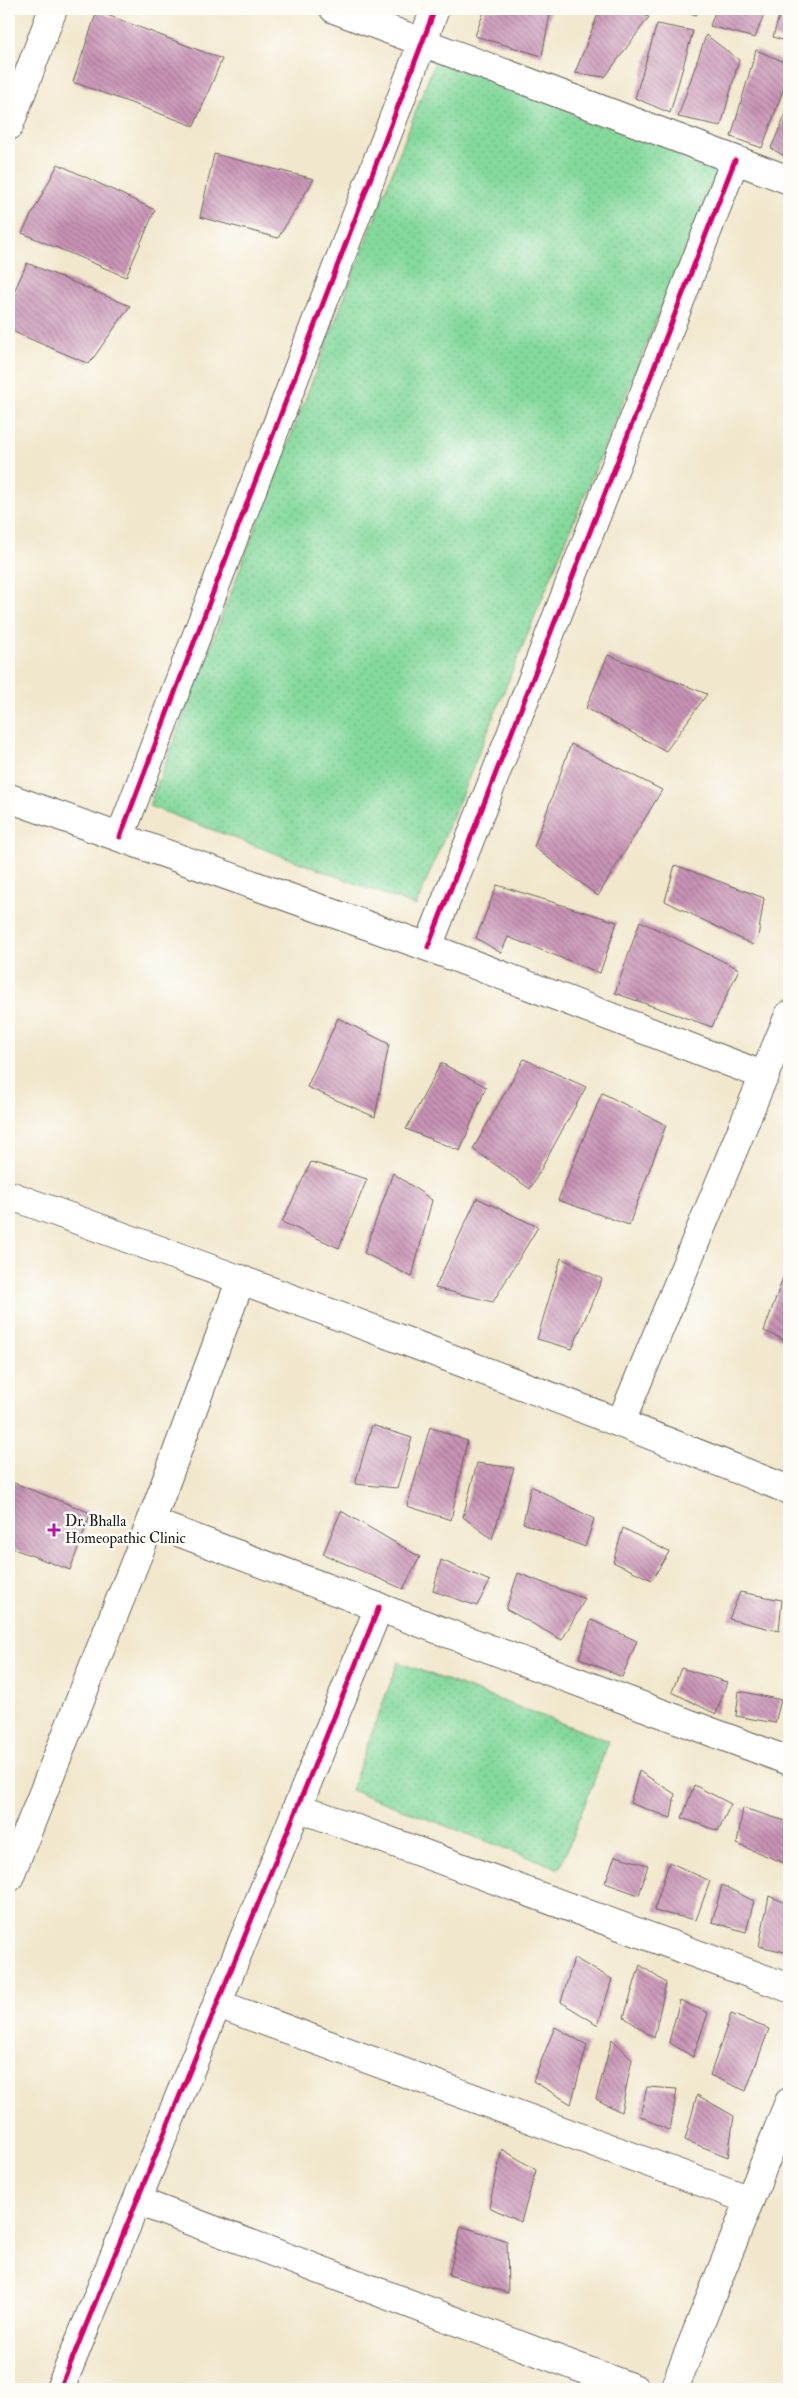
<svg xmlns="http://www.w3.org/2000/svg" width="798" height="2398" font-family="'IM FELL Double Pica',serif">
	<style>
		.park { fill: url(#park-dots); stroke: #507a5c }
		.building { fill: url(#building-back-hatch) }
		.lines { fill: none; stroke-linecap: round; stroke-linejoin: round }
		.minor-casing { stroke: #67635a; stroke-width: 30 }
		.minor { stroke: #fff; stroke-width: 28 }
		.cycleway-casing { stroke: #fdfcf7; stroke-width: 8 }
		.cycleway { stroke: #d6006c; stroke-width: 5 }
		.poi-dot { fill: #b5179e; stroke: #fdfcf7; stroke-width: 2 }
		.labels { text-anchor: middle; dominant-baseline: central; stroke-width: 5; stroke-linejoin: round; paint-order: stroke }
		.poi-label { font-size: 15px; fill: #1c1c1c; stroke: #fdfcf7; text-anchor: start }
	</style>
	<defs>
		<pattern id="park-dots" width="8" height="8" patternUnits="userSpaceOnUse" patternTransform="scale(1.25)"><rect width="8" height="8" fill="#84d99c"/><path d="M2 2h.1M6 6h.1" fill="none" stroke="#71ba86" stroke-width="1.8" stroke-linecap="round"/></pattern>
		<pattern id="building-back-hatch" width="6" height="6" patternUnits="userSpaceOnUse" patternTransform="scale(1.25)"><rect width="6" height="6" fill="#c893b5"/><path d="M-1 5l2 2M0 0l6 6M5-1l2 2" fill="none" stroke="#a27792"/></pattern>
	</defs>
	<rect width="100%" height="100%" fill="#fdfcf7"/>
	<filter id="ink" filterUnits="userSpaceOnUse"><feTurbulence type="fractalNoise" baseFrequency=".02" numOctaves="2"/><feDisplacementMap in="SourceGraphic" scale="10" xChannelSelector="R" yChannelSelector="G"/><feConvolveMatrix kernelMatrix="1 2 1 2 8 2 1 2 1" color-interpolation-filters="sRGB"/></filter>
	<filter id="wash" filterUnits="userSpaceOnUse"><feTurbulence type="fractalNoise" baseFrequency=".0096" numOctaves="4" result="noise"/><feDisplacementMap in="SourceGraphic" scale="20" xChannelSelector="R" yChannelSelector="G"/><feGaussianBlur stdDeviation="1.12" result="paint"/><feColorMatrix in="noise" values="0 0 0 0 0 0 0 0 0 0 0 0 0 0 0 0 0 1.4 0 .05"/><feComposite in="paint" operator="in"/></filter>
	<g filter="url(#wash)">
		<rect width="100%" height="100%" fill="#f1e7cc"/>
		<g class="park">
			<polygon points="442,43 724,155 416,906 149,806"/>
			<polygon points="398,1662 609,1741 560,1869 351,1790"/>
		</g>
		<g id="blocks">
			<g class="building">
				<polygon points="485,9 551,9 542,56 475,36"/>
				<polygon points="600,9 626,9 649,17 605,77 575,73"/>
				<polygon points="677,9 698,9 696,15"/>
				<polygon points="716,9 766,9 755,38 710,26"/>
				<polygon points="781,9 789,9 789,42 773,37"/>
				<polygon points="97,11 222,59 194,126 73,82"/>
				<polygon points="657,24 693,31 670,113 635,98"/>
				<polygon points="706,35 739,60 721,126 678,117"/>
				<polygon points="756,50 789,64 789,74 762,148 731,137"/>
				<polygon points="789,107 789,159 771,148"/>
				<polygon points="214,154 314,179 278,238 200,217"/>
				<polygon points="58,164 155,210 126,277 22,233"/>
				<polygon points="27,263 130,306 89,364 9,330 9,303"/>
				<polygon points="608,655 707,694 666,751 586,708"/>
				<polygon points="571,744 662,790 598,896 534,847"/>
				<polygon points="675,865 764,898 758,937 753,945 665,901"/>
				<polygon points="497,885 617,922 600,973 508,937 501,953 476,938"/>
				<polygon points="640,921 739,969 712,1027 615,993"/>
				<polygon points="338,1018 389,1044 375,1117 307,1087"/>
				<polygon points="524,1059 586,1087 530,1189 473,1149"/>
				<polygon points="441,1063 486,1087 460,1151 406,1129"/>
				<polygon points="602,1093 666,1125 629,1225 558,1200"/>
				<polygon points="311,1162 367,1179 339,1248 282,1222"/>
				<polygon points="393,1173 432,1200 412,1277 364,1253"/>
				<polygon points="477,1198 538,1227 493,1302 435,1288"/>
				<polygon points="561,1258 602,1279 572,1349 537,1339"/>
				<polygon points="789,1261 789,1342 764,1331"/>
				<polygon points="372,1425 412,1438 397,1488 355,1484"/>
				<polygon points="430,1427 467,1441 451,1520 407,1506"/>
				<polygon points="477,1463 514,1468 492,1539 463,1517"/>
				<polygon points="9,1481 91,1513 70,1570 9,1547"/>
				<polygon points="531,1486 594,1519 585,1547 523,1523"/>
				<polygon points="341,1511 420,1557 403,1589 323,1554"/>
				<polygon points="623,1528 669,1552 652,1580 613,1562"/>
				<polygon points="441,1560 490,1581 477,1606 433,1591"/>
				<polygon points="518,1573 585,1599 562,1640 506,1609"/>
				<polygon points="740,1592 782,1600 779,1631 729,1619"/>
				<polygon points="591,1620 637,1641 622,1677 579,1658"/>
				<polygon points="681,1668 727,1682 716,1714 672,1692"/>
				<polygon points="739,1691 781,1700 775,1723 736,1716"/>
				<polygon points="789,1716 789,1729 785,1727"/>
				<polygon points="639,1771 675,1794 671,1818 630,1803"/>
				<polygon points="694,1785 731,1804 718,1831 682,1818"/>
				<polygon points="743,1808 789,1822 789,1865 737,1844"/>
				<polygon points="615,1856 648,1865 639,1895 605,1883"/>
				<polygon points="669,1862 710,1881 696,1920 654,1911"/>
				<polygon points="722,1885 754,1901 746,1932 712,1922"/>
				<polygon points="769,1896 789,1904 789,1953 759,1946"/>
				<polygon points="574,1958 612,1979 598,2025 561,2002"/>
				<polygon points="640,1965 666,1983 654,2038 624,2017"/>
				<polygon points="680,2000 708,2013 693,2057 669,2042"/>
				<polygon points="731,2014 769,2029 746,2091 710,2075"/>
				<polygon points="555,2027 587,2045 571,2104 533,2081"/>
				<polygon points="612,2039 632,2059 621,2112 596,2099"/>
				<polygon points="647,2087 677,2089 670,2131 640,2116"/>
				<polygon points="697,2095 734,2116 728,2157 685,2140"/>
				<polygon points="502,2149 536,2170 521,2222 489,2207"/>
				<polygon points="461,2226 507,2241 508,2293 449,2275"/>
			</g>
		</g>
	</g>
	<g filter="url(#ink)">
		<use href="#blocks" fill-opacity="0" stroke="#67635a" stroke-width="1"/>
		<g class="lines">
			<defs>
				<g id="minor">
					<polyline points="334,9 789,180"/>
					<polyline points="9,126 53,9"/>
					<polyline points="9,798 428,947 765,1076"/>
					<polyline points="120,837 435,9"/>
					<polyline points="428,947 735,160"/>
					<path d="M9,1195c261,95 522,191 780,295"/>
					<polyline points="621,1422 789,1015"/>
					<polyline points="151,1522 789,1761"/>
					<polyline points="297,1807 789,1988"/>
					<polyline points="9,1878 151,1522 241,1279"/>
					<polyline points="218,2004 750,2200"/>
					<polyline points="137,2201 636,2389"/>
					<polyline points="60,2389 379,1607"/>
					<polyline points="674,2389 789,2102"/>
				</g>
			</defs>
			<use href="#minor" class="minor-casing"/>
			<use href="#minor" class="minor"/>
			<defs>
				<g id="cycleway">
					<polyline points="120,837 435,9"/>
					<polyline points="428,947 735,160"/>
					<polyline points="60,2389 379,1607"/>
				</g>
			</defs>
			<use href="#cycleway" class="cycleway-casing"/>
			<use href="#cycleway" class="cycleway"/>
		</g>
	</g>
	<path class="poi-dot" d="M51.5 1522.5h5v5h5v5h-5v5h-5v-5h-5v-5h5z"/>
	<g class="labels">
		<g class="poi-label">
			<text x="65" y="1521">Dr. Bhalla<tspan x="65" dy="17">Homeopathic Clinic</tspan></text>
		</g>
	</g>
	<rect width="798" height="2398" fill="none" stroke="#fdfcf7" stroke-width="30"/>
</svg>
